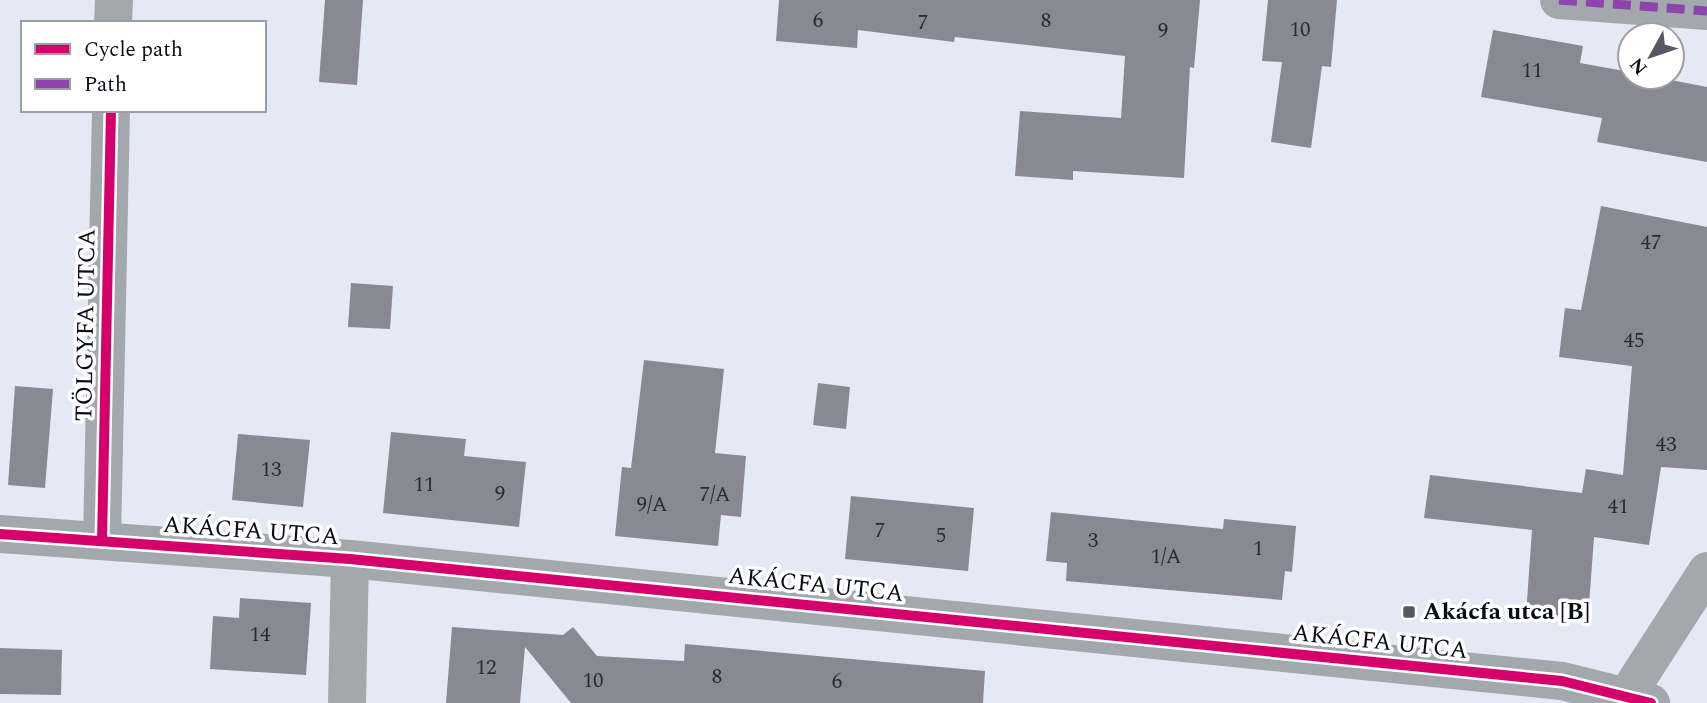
<svg xmlns="http://www.w3.org/2000/svg" width="1707" height="703" font-family="Spectral,serif">
	<style>
		.building { fill: #888993 }
		.lines { fill: none; stroke-linecap: round; stroke-linejoin: round }
		.minor { stroke: #a3a8ad; stroke-width: 38 }
		.quiet { stroke: #8e44ad; stroke-width: 9; stroke-dasharray: 18 9; stroke-linecap: butt }
		.cycleway-casing { stroke: #fff; stroke-width: 15 }
		.cycleway { stroke: #d6006c; stroke-width: 10 }
		.poi-dot { fill: #565963; stroke: #fff; stroke-width: 2.5 }
		.labels { text-anchor: middle; dominant-baseline: central; stroke-width: 7; stroke-linejoin: round; paint-order: stroke }
		.number-label { font-size: 21px; fill: #292b34 }
		.street-label { font-size: 24px; fill: #090c15; stroke: #fff }
		.poi-label { font-size: 24px; font-weight: bold; fill: #090c15; stroke: #fff; text-anchor: start }
	</style>
	<rect width="100%" height="100%" fill="#e4e9f5"/>
	<g class="building">
		<polygon points="325,0 363,0 357,85 319,82"/>
		<polygon points="779,0 1200,0 1194,68 1190,67 1184,178 1073,171 1073,180 1015,176 1020,111 1121,118 1125,56 955,37 954,42 858,30 857,48 776,41"/>
		<polygon points="1268,0 1337,0 1331,67 1322,66 1311,148 1271,142 1282,62 1262,61"/>
		<polygon points="1493,30 1583,46 1580,63 1630,72 1630,77 1655,77 1707,87 1707,162 1597,142 1602,118 1481,97"/>
		<polygon points="1601,206 1707,227 1707,470 1661,467 1649,545 1594,537 1588,619 1526,615 1532,530 1424,518 1430,475 1582,493 1586,469 1623,475 1632,366 1559,357 1565,308 1581,310"/>
		<polygon points="351,283 393,286 390,329 348,327"/>
		<polygon points="644,360 724,369 715,453 746,456 741,517 721,515 718,546 615,536 622,467 631,468"/>
		<polygon points="818,383 850,387 846,429 813,425"/>
		<polygon points="15,386 53,389 45,488 8,485"/>
		<polygon points="391,432 466,439 464,456 526,462 519,527 383,513"/>
		<polygon points="238,434 310,440 303,507 232,500"/>
		<polygon points="851,496 974,508 968,571 845,559"/>
		<polygon points="1051,512 1223,529 1224,519 1296,526 1292,572 1285,571 1282,600 1066,581 1067,563 1046,561"/>
		<polygon points="240,598 311,603 306,675 210,669 213,616 239,618"/>
		<polygon points="452,627 563,635 573,627 597,656 684,661 685,644 985,671 983,703 571,703 525,647 520,703 446,703"/>
		<polygon points="0,648 62,650 61,695 0,694"/>
	</g>
	<g class="lines">
		<g class="minor">
			<polyline points="1559,0 1707,11"/>
			<polyline points="113,23 114,0"/>
			<polyline points="0,534 350,559 1562,681 1651,703"/>
			<polyline points="102,541 111,110"/>
			<polyline points="347,703 350,559"/>
			<polyline points="1622,703 1707,571"/>
		</g>
		<polyline class="quiet" points="1559,0 1707,11"/>
		<defs>
			<g id="cycleway">
				<polyline points="0,534 350,559 1562,681 1651,703"/>
				<polyline points="102,541 111,110"/>
			</g>
		</defs>
		<use href="#cycleway" class="cycleway-casing"/>
		<use href="#cycleway" class="cycleway"/>
	</g>
	<rect class="poi-dot" x="1402" y="605" width="14" height="14" rx="3.5"/>
	<g class="labels">
		<g class="number-label">
			<text x="818" y="21">6</text>
			<text x="1046" y="21">8</text>
			<text x="923" y="23">7</text>
			<text x="1300" y="30">10</text>
			<text x="1163" y="31">9</text>
			<text x="1532" y="71">11</text>
			<text x="1651" y="243">47</text>
			<text x="1634" y="341">45</text>
			<text x="1666" y="445">43</text>
			<text x="271" y="470">13</text>
			<text x="424" y="485">11</text>
			<text x="500" y="494">9</text>
			<text x="715" y="495">7/A</text>
			<text x="652" y="505">9/A</text>
			<text x="1618" y="507">41</text>
			<text x="880" y="531">7</text>
			<text x="941" y="536">5</text>
			<text x="1093" y="541">3</text>
			<text x="1258" y="549">1</text>
			<text x="1166" y="557">1/A</text>
			<text x="260" y="635">14</text>
			<text x="486" y="668">12</text>
			<text x="717" y="677">8</text>
			<text x="593" y="681">10</text>
			<text x="837" y="682">6</text>
		</g>
		<g class="street-label">
			<text transform="translate(86 325) rotate(-89)">TÖLGYFA UTCA</text>
			<text transform="translate(251 531) rotate(4)">AKÁCFA UTCA</text>
			<text transform="translate(816 585) rotate(6)">AKÁCFA UTCA</text>
			<text transform="translate(1380 642) rotate(6)">AKÁCFA UTCA</text>
		</g>
		<g class="poi-label">
			<text x="1423" y="612">Akácfa utca [B]</text>
		</g>
	</g>
	<rect x="21" y="21" width="245" height="91" fill="#ffffff" stroke="#9d9ea1" stroke-width="2"/>
	<rect x="35" y="44" width="35" height="10" fill="#d6006c" stroke="#9d9ea1" stroke-width="2"/>
	<text x="84" y="56" font-size="21" fill="#090c15">Cycle path</text>
	<rect x="35" y="79" width="35" height="10" fill="#8e44ad" stroke="#9d9ea1" stroke-width="2"/>
	<text x="84" y="91" font-size="21" fill="#090c15">Path</text>
	<g transform="translate(1651 56) rotate(230)"><circle r="33" fill="#ffffff" stroke="#9d9ea1" stroke-width="2"/>
	<path d="M0-5L12 26L0 18L-12 26Z" fill="#565963"/>
	<text y="-10" font-size="19" font-weight="bold" text-anchor="middle" fill="#090c15">N</text>
	</g>
</svg>
